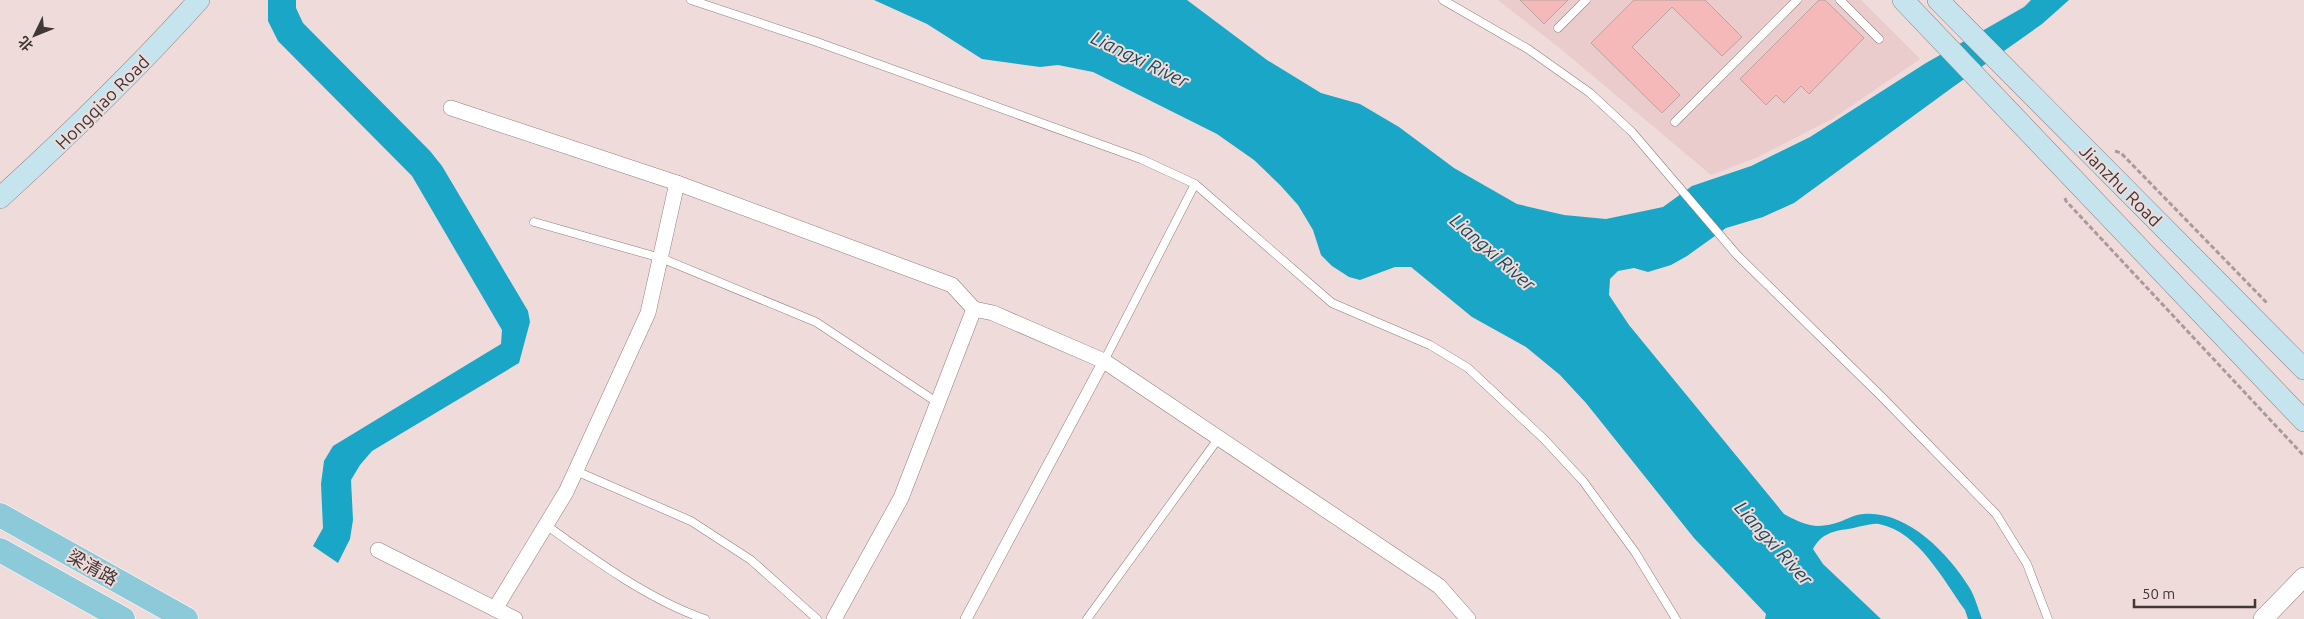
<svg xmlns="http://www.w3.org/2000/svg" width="2304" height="619" font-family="Ubuntu,'Noto Sans SC',sans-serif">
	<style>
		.built { fill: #e9cccb }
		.water { fill: #1aa6c7 }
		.building { fill: #f5b9b9; stroke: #b8a4a4 }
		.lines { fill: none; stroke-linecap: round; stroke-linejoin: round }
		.service-casing { stroke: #927f7f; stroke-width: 9 }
		.pedestrian-casing { stroke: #927f7f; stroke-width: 12 }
		.minor-casing { stroke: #927f7f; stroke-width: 16 }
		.tertiary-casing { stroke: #927f7f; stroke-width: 20 }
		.secondary-casing { stroke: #927f7f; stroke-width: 22 }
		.primary-casing { stroke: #fff; stroke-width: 25 }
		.path { stroke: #aa9a9a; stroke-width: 3; stroke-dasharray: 5 2.5; stroke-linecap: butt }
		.service { stroke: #fff; stroke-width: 8 }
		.pedestrian { stroke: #fff; stroke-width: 11 }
		.minor { stroke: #fff; stroke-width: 15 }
		.tertiary { stroke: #fff; stroke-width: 19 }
		.secondary { stroke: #c6e4ed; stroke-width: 21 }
		.primary { stroke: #8ccada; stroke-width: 24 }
		.labels { text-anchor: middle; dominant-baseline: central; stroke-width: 4; stroke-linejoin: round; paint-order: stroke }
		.street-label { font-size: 18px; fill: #403737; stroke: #f0dbdb }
		.water-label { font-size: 19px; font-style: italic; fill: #194d5c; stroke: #f0dbdb }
	</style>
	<rect width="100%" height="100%" fill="#f0dbdb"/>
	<polygon class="built" points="1498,0 1861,0 1920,59 1832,119 1758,157 1711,175 1562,50"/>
	<g class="water">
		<polygon points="268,0 296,0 296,8 303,23 430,151 442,166 528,311 530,322 519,363 372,451 360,465 351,480 353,520 350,539 338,563 313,546 323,528 321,484 324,461 333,446 501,344 502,330 412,176 278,41 268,21"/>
		<path d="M874,0h313l80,60 54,33 39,11 39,23 55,41 63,36 47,11 42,4 57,-12 29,-21 59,-20 59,-29 116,-74 98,-56 7,-7h38l-27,24 -89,63 -159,116 -31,14 -37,11 -39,28 -16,9 -23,7 -14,-4 -16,3 -8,8 -1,16 20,30 155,189c22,12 33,16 58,7 7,-3 14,-7 22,-7 43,-3 83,38 105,73 6,9 9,22 13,32h-14l-3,-9c-22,-30 -46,-78 -86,-86 -9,-1 -22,4 -31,5 -15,2 -27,5 -35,20l10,15 58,55h-116l1,-5 -72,-76 -108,-135 -26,-28 -34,-28 -54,-30 -61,-50h-16l-35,13 -11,-3 -17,-11 -11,-11 -8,-25 -15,-25 -18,-20 -26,-25 -37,-26 -124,-62 -35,-7 -18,2 -58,-8 -55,-35z"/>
	</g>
	<g class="building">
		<polygon points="1520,0 1568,0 1544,24"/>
		<polygon points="1634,0 1705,0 1742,37 1722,56 1672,7 1632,47 1680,95 1662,113 1591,43"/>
		<polygon points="1819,0 1825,0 1864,38 1809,94 1801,86 1784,103 1776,95 1766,105 1740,79"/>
	</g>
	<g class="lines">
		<defs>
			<g id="service">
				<polyline points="691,0 817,42 1141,159 1195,184 1332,303 1430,345 1468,368 1544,439 1583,481 1635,552 1676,619"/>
				<polyline points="1443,0 1528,49 1590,93 1632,132 1737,255 1882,397 1996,514 2027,564 2048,619"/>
				<polyline points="1840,0 1879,39"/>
				<polyline points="1558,28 1586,0"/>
				<polyline points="1675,122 1797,0"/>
				<polyline points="534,222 661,258 816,322 938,403"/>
				<polyline points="1104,361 1195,184"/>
				<polyline points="576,471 691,521 751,560 817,619"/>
				<path d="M546,525c47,34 105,76 159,94"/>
				<polyline points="1087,619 1218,439"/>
			</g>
			<polyline id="pedestrian" points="966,619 1104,361"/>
			<g id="minor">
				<polyline points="451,108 677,183 952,285 974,309 901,498 834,619"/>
				<polyline points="974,309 993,313 1104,361 1439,586 1468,619"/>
				<polyline points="378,550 515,619"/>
				<polyline points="495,609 566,492 648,313 677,183"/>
			</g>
			<polyline id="tertiary" points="2263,619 2304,577"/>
			<g id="secondary">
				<polyline points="1903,0 2304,421"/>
				<polyline points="1938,0 2304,369"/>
				<path d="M0,198c69,-63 136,-128 199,-198"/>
			</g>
			<g id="primary">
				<polyline points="0,515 186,619"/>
				<polyline points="0,550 123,619"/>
			</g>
		</defs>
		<use href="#service" class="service-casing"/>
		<use href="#pedestrian" class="pedestrian-casing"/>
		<use href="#minor" class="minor-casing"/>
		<use href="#tertiary" class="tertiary-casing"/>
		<use href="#secondary" class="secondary-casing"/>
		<use href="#primary" class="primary-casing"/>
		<g class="path">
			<polyline points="2115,151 2121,153 2267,303"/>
			<polyline points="2065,198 2066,201 2304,456"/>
		</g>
		<use href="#service" class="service"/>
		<use href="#pedestrian" class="pedestrian"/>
		<use href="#minor" class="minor"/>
		<use href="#tertiary" class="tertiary"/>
		<use href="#secondary" class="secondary"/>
		<use href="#primary" class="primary"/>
	</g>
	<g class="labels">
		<g class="street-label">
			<text transform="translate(102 102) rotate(-45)">Hongqiao Road</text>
			<text transform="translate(2121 185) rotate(45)">Jianzhu Road</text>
			<text transform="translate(93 567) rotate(29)">梁清路</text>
		</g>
		<g class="water-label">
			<text transform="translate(1140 59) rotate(26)">Liangxi River</text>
			<text transform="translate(1493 252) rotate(41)">Liangxi River</text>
			<text transform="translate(1774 543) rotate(48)">Liangxi River</text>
		</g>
	</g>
	<g transform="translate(35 35) rotate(227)" stroke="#f0dbdb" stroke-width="4" paint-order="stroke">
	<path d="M0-4L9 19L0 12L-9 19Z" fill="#403737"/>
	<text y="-8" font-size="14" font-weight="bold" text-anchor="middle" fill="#403737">北</text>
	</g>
	<path d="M2134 599v8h121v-8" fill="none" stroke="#403737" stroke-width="2.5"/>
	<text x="2142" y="599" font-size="15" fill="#403737" stroke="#f0dbdb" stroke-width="4" paint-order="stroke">50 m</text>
</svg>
